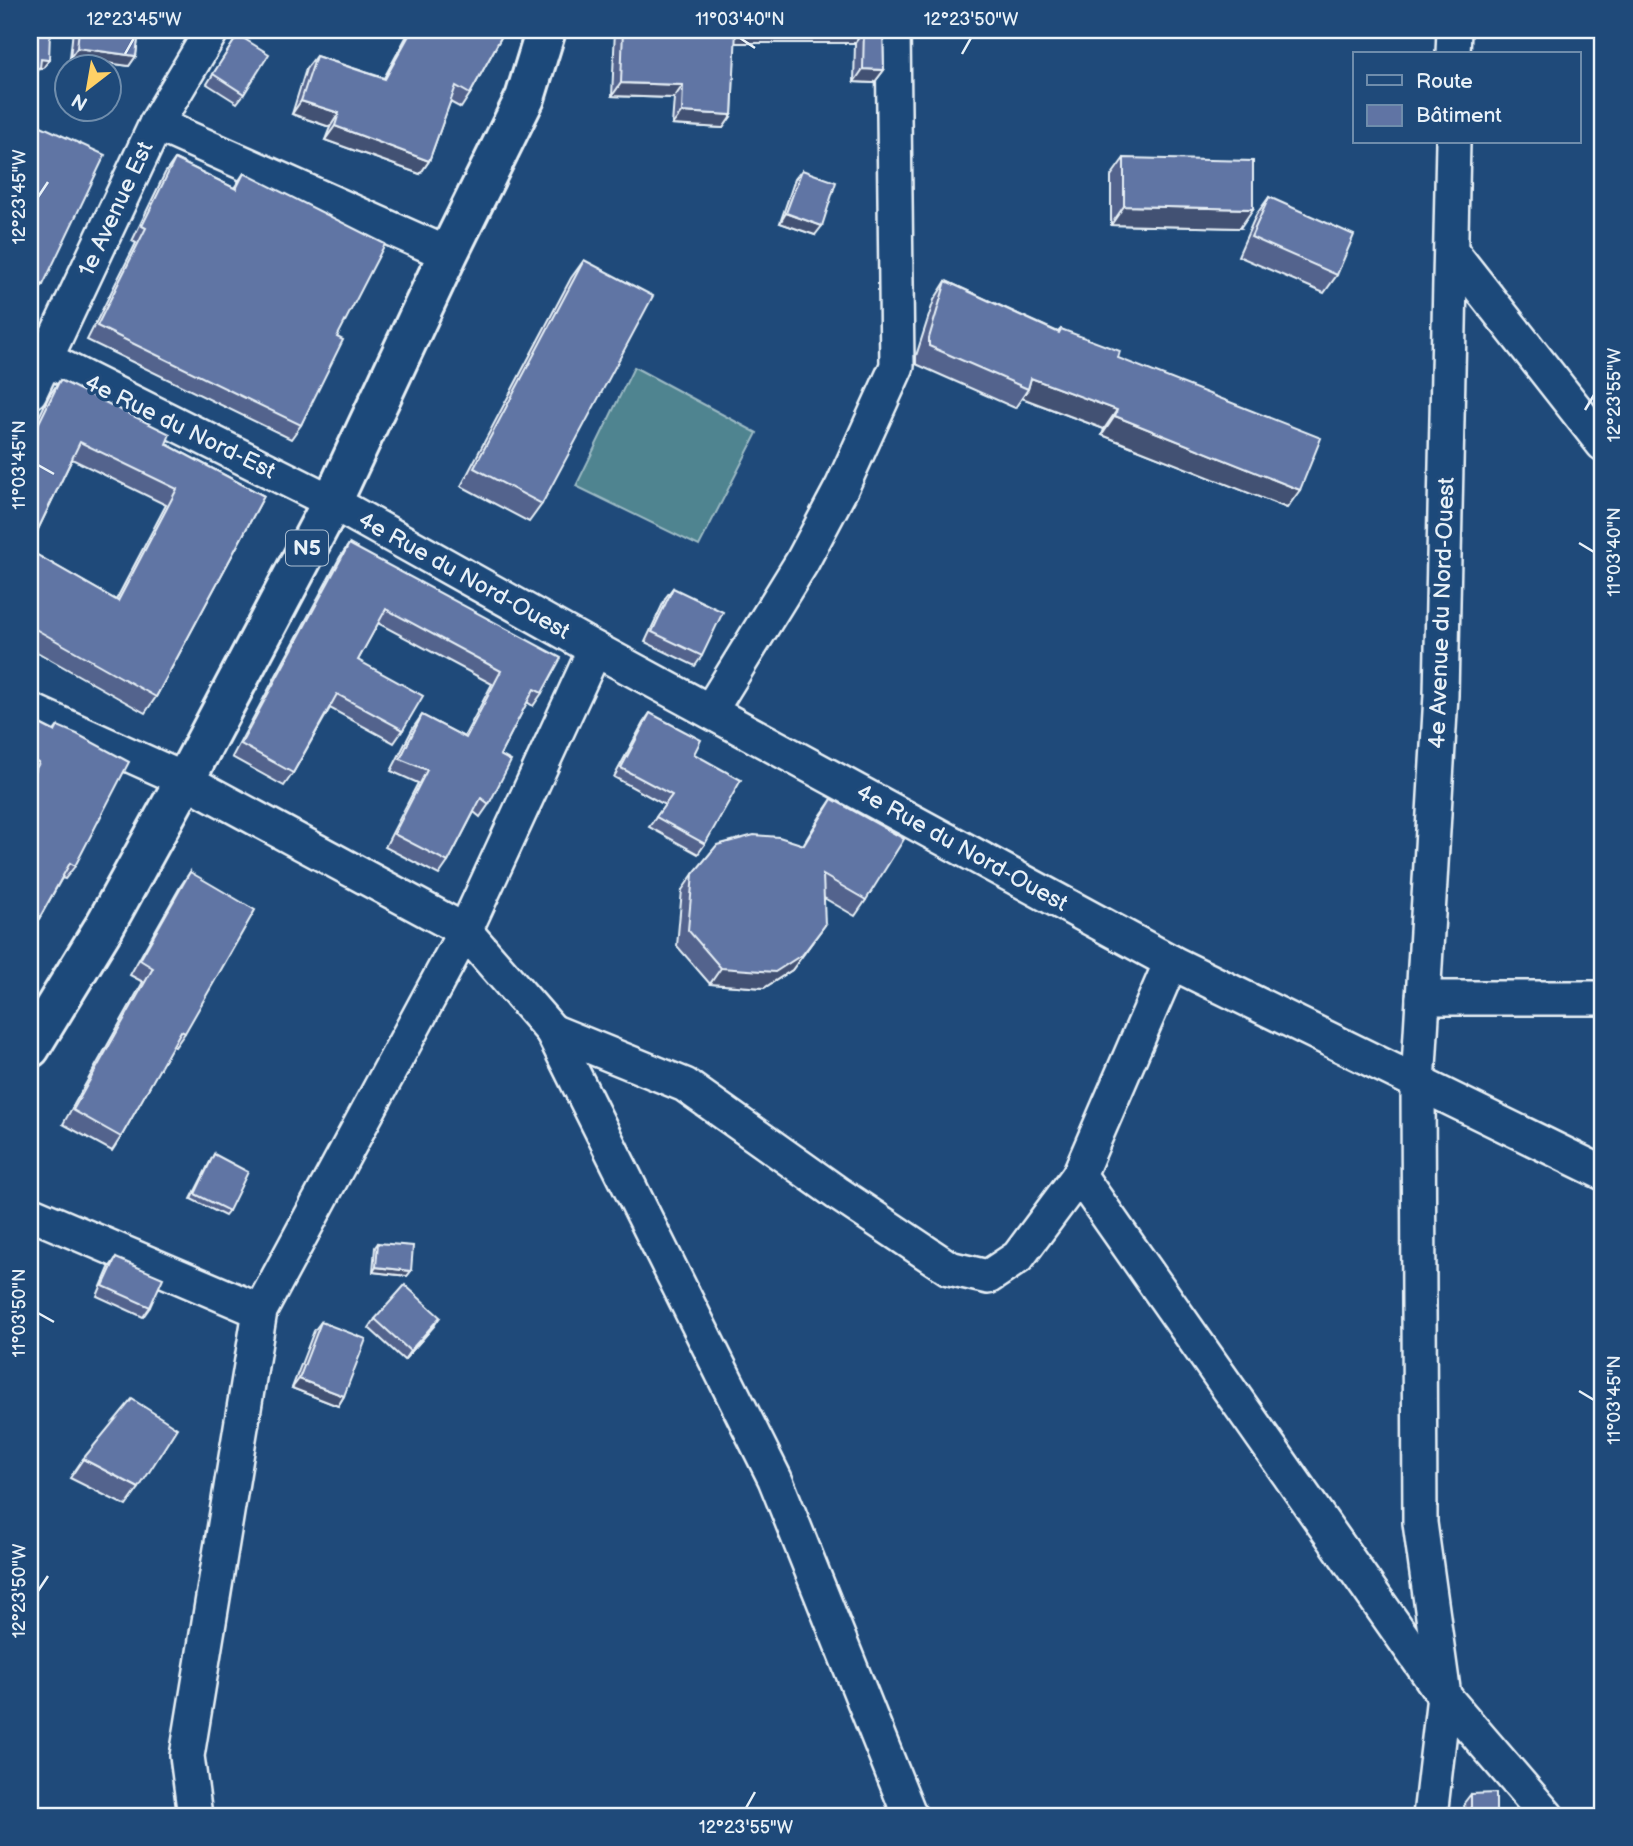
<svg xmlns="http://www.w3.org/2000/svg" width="1633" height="1846" font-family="'Balsamiq Sans',sans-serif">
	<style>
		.pitch { fill: #508490; stroke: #9cbac4; stroke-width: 2 }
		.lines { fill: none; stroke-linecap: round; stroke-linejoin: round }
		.minor-casing { stroke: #e8f1f8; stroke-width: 38 }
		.highway-casing { stroke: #e8f1f8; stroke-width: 44 }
		.minor { stroke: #1f4a7a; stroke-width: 33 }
		.highway { stroke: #1f4a7a; stroke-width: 38 }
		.wall { fill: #53648d; stroke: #e8f1f8; stroke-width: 2 }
		.shaded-wall { fill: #435173; stroke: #e8f1f8; stroke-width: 2 }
		.building { fill: #6074a4; stroke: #e8f1f8; stroke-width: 2 }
		.ticks { fill: none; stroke: #e8f1f8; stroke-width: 2.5 }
		.labels { text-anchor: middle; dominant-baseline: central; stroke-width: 7; stroke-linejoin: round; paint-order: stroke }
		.shield { fill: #1f4a7a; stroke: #acbfd2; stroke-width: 2 }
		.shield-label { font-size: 21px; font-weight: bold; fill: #e8f1f8 }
		.street-label { font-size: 23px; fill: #e8f1f8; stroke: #1f4a7a }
		.neatline { fill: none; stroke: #e8f1f8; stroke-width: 2.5 }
		.ticks-label { font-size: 18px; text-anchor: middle; fill: #e8f1f8 }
	</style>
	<rect width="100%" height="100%" fill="#1f4a7a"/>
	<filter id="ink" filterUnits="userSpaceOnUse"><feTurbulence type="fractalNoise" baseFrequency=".0143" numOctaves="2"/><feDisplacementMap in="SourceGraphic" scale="14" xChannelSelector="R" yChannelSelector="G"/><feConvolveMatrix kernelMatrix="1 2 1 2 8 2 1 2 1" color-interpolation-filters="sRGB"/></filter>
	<g filter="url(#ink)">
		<polygon class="pitch" points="634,367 757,433 699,546 576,486"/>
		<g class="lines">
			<defs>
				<g id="minor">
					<polyline points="1453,54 1454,30"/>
					<polyline points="156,124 448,254"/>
					<polyline points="1452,252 1603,444"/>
					<polyline points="30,351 332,502 595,649 1171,962 1603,1173"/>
					<polyline points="30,392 156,124 212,30"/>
					<polyline points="30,710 185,780 465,931 552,1031 775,1479 910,1816"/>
					<polyline points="710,711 802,562 842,487 897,366 893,30"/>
					<polyline points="1171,962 1079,1175 1444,1696 1547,1816"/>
					<polyline points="1423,998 1603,998"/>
					<polyline points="552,1031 685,1085 837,1193 949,1268 988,1277 1018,1257 1079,1175"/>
					<polyline points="30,1213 260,1311"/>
					<polyline points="195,1816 187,1756 260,1311 465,931 595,649"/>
					<polyline points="1430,1816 1444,1696 1420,1523 1418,1084 1441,695 1453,142"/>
				</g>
				<polyline id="highway" points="30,1048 104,927 185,780 332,502 448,254 525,98 546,30"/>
			</defs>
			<use href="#minor" class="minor-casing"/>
			<use href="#highway" class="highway-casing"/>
			<use href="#minor" class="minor"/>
			<use href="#highway" class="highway"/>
		</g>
		<g class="wall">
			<polygon points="73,30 139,30 136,56 129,66 70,58"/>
			<polygon points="410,30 505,30 470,94 461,108 450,102 429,161 420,174 325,140 330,127 292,114 306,69 316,56 384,78"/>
			<polygon points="615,30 883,30 884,70 874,83 854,82 855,43 735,43 732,115 723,128 672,125 674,98 612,96"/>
			<polygon points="238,35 244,94 237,103 207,84"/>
			<polygon points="30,121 43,285 34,297 30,295"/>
			<polygon points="1124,158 1240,228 1111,225 1111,176"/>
			<polygon points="175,159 234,188 244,173 337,337 301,425 291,439 87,340 136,243 132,241 165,173"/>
			<polygon points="802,170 815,235 780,223 795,179"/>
			<polygon points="1269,197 1337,275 1324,293 1238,256 1256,215"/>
			<polygon points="584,260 542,504 529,522 461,486 571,278"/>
			<polygon points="946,281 1058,332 1061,329 1118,358 1287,508 1102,435 1104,429 1022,398 1015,408 916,364 916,356 934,300"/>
			<polygon points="60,380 166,444 264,496 156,697 145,713 30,648 30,551 116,600 166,505 72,459 30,546 30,435 49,396"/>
			<polygon points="349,544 542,693 533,706 527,702 500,755 489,804 480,817 474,812 448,862 439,875 385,847 418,783 391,771 413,728 422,715 464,737 492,684 378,623 358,660 403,730 394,743 330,708 293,773 284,786 232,757 340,557"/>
			<polygon points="673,588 702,656 695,666 645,642 666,597"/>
			<polygon points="650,713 694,754 705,844 698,854 649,827 665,805 614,777 643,723"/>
			<polygon points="30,719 54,731 58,726 75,866 65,879 62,878 30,935"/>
			<polygon points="832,799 866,900 855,916 824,898 813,941 792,970 764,988 710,984 677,946 682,890 693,874 803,845 821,815"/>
			<polygon points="190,872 185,1033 175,1047 172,1046 121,1137 112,1151 63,1124 143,982 130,975 180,887"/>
			<polygon points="214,1154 229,1211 225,1216 191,1199"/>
			<polygon points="378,1243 411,1271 407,1276 373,1272 375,1247"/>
			<polygon points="116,1258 150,1307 143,1317 97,1296 109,1268"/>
			<polygon points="375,1319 434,1326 404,1360 369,1328"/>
			<polygon points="321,1322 344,1396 338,1406 292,1388 314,1331"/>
			<polygon points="83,1459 139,1488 126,1506 70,1478"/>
			<polygon points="1471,1794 1496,1816 1465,1816 1464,1803"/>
		</g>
		<g class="shaded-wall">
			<polygon points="736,30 864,30 855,43 727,43"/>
			<polygon points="77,48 136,56 129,66 70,58"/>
			<polygon points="41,59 49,60 43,68 40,68 34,76 30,76 30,67"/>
			<polygon points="863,69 884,70 874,83 854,82"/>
			<polygon points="621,83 683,85 674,98 612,96"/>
			<polygon points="301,101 339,113 330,127 292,114"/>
			<polygon points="682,112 732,115 723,128 672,125"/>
			<polygon points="335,126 429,161 420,174 325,140"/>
			<polygon points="1124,206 1253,209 1240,228 1111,225"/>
			<polygon points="786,213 822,226 815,235 780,223"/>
			<polygon points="1031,378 1117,410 1104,429 1022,398 1028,389"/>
			<polygon points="1115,416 1300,490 1287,508 1102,435"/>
			<polygon points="825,925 792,970 764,988 710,984 721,968"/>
			<polygon points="376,1267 411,1271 407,1276 373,1272"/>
			<polygon points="440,1317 434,1326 404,1360 410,1351"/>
			<polygon points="299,1379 344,1396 338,1406 292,1388"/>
		</g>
		<g class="building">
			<polygon points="79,30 139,30 136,56 77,48"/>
			<polygon points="412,30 505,30 470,94 456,86 429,161 335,126 339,113 301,101 316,56 385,79"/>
			<polygon points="623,30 883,30 884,70 863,69 864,30 736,30 732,115 682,112 683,85 621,83"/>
			<polygon points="30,32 50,33 49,60 41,59 40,68 30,67"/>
			<polygon points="238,35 269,54 244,94 213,74"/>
			<polygon points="30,121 105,155 43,285 30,279"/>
			<polygon points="1124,158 1253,161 1253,209 1124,206"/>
			<polygon points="175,159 236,189 244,173 385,244 337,337 343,340 301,425 97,326 146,228 142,226"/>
			<polygon points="802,170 836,182 822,226 786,213"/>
			<polygon points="1269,197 1354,235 1337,275 1251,237"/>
			<polygon points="584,260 653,296 542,504 474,468"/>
			<polygon points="946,281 1059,333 1061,329 1120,351 1118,358 1321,438 1300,490 1115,416 1117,410 1031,378 1028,389 929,346 929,338"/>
			<polygon points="60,380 170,434 166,444 264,496 156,697 30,626 30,551 118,601 177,489 80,442 30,546 30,441"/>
			<polygon points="349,544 561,658 542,693 534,689 500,755 511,761 489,804 481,798 448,862 394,834 427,770 400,759 422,715 466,738 501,671 386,609 358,660 423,696 403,730 337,694 293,773 241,744"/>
			<polygon points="673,588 723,612 702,656 652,632"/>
			<polygon points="650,713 701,740 694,754 741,780 705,844 656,817 672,795 621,768"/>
			<polygon points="30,719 55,732 58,726 77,734 129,762 75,866 70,863 30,935 30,780 39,763 30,758"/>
			<polygon points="832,799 904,839 866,900 823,875 825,925 803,954 775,972 721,968 688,930 693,874 717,845 754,835 779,837 804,845"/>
			<polygon points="190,872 255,910 185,1033 181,1031 121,1137 73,1110 153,968 140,960"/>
			<polygon points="214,1154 248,1172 229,1211 195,1194"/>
			<polygon points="378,1243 413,1246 411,1271 376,1267"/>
			<polygon points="116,1258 163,1278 150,1307 103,1286"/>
			<polygon points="405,1285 440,1317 410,1351 375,1319"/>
			<polygon points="321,1322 366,1339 344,1396 299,1379"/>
			<polygon points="132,1399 177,1428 139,1488 83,1459"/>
			<polygon points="1496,1793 1496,1816 1471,1816 1471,1794"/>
		</g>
	</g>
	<path class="ticks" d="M740,38l15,10M125,54l9,-16M962,54l9,-16M38,197l10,-15M1585,410l9,-15M38,465l16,9M1579,543l15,9M38,1313l16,9M1579,1391l15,9M38,1591l10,-15M746,1808l9,-16"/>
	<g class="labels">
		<rect class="shield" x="286" y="530.5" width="42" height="35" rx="5"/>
		<g class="shield-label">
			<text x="307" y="548">N5</text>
		</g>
		<g class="street-label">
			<text transform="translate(116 209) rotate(-65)">1e Avenue Est</text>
			<text transform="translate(180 427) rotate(26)">4e Rue du Nord-Est</text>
			<text transform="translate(464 576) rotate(29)">4e Rue du Nord-Ouest</text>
			<text transform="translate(1442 613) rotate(-88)">4e Avenue du Nord-Ouest</text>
			<text transform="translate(962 848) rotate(29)">4e Rue du Nord-Ouest</text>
		</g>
	</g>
	<rect width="1633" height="1846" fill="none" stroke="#1f4a7a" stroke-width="77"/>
	<rect x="1353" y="52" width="228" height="91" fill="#1f4a7a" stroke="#6f8dac" stroke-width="2"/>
	<rect x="1367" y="75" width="35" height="10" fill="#1f4a7a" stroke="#6f8dac" stroke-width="2"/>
	<text x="1416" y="88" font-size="21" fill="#e8f1f8">Route</text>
	<rect x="1367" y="105" width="35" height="21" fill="#6074a4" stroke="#6f8dac" stroke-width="2"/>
	<text x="1416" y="122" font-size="21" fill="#e8f1f8">Bâtiment</text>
	<g transform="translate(88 88) rotate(211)"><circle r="33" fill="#1f4a7a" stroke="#6f8dac" stroke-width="2"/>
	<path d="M0-5L12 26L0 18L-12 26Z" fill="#ffd166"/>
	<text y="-10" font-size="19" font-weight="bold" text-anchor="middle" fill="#e8f1f8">N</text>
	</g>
	<rect x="38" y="38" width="1556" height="1770" class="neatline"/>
	<g class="ticks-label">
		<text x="134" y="25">12°23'45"W</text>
		<text x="740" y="25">11°03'40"N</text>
		<text x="971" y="25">12°23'50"W</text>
		<text transform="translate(19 197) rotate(-90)" y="6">12°23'45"W</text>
		<text transform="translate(1614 395) rotate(-90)" y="6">12°23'55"W</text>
		<text transform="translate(19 465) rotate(-90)" y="6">11°03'45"N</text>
		<text transform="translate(1614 552) rotate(-90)" y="6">11°03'40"N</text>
		<text transform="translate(19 1313) rotate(-90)" y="6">11°03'50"N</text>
		<text transform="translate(1614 1400) rotate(-90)" y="6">11°03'45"N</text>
		<text transform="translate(19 1591) rotate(-90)" y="6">12°23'50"W</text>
		<text x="746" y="1833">12°23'55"W</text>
	</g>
</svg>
